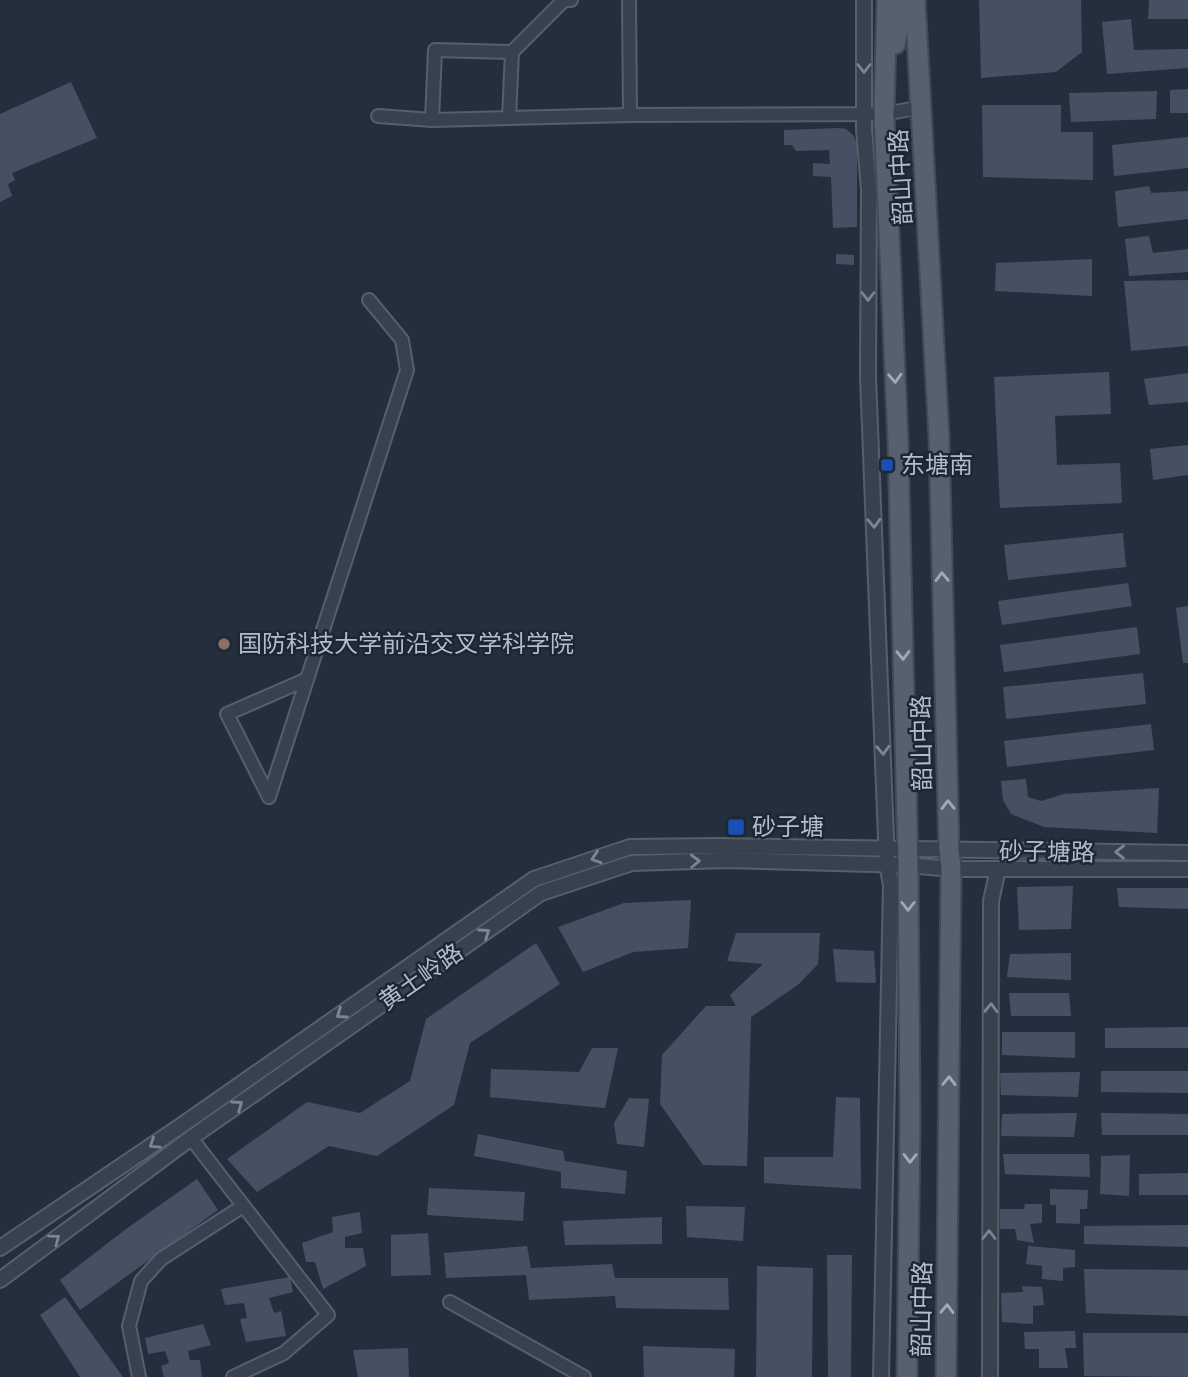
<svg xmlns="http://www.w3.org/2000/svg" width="1188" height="1377" viewBox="0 0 1188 1377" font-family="'Fira Sans Condensed','Noto Sans SC',sans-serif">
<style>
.building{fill:#455162}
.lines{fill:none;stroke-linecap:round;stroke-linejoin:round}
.minor-casing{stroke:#565f6c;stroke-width:16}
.tertiary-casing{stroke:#565f6c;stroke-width:18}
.primary-casing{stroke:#414a57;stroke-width:23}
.minor{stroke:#38414e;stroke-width:12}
.tertiary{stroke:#38414e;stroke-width:14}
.primary{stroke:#56606e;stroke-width:19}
.oneway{stroke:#7c8592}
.oneway2{stroke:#a1aab7}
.transit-dot{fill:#1a4fb4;stroke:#1d2633;stroke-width:2.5}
.education-dot{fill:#8d6e63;stroke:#1d2633;stroke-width:2.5}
.labels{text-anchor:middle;stroke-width:5;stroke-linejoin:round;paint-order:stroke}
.street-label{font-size:24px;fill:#b4bcc9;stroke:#1d2633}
.poi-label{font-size:24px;fill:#b4bcc9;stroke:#1d2633;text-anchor:start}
</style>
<rect width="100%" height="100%" fill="#242f3e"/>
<g class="building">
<path d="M979,0H1081L1082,52L1056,72L981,78Z"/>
<path d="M1149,0H1188V19H1148Z"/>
<path d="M1131,19L1134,50L1188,49V68L1107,74L1102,22Z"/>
<path d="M71,82L97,138L12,173L15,180L8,184L12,196L0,202V114Z"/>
<path d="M1188,89V113H1170V90Z"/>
<path d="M1157,91L1156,119L1071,122L1069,93Z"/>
<path d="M982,105H1061V132H1093V180L983,177Z"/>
<path d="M839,128L846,129L853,135L857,143V227L833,228L831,177L813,176V163L830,164L829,150L796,151L792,145H784V130Z"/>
<path d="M1188,137V168L1114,176L1112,145Z"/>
<path d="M1149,186L1151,193L1188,191V219L1118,227L1115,191Z"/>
<path d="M1149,236L1153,253L1188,249V272L1129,276L1125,239Z"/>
<path d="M836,254L854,255V265L836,264Z"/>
<path d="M1092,259V296L995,291L996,263Z"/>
<path d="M1188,280V346L1131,351L1124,281Z"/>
<path d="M1109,372L1111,414L1055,416L1057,465L1120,463L1122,503L1000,508L994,377Z"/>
<path d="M1188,373V402L1149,405L1144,379Z"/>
<path d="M1188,445V475L1153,480L1150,449Z"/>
<path d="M1123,533L1126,567L1008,580L1004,545Z"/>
<path d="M1128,583L1132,606L1002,625L998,601Z"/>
<path d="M1188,606V663H1183L1176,608Z"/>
<path d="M1137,627L1140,654L1004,672L1000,645Z"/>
<path d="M1143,673L1146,704L1006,719L1003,687Z"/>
<path d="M1151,724L1154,750L1007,767L1004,741Z"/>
<path d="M1026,779L1028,797L1041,801L1064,794L1159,788L1157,833L1044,827L1011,814L1003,800L1001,781Z"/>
<path d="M1073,886L1071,929L1019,930L1017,887Z"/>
<path d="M1117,888H1188V909L1119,907Z"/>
<path d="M691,900L688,948L633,952L583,972L558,927L624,903Z"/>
<path d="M736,933H820L818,964L799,984L751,1017L747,1166L703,1165L660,1104L662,1055L706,1006H736L730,995L763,964L727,961Z"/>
<path d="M536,943L560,984L470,1043L454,1105L377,1156L329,1146L257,1192L227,1159L307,1102L360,1113L410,1081L426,1019Z"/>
<path d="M833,949L874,951L876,983L836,982Z"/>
<path d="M1071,953V980L1007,977L1010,954Z"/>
<path d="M1009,993H1069L1071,1016H1011Z"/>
<path d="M1188,1027V1048H1105V1028Z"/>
<path d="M1002,1032H1075V1058L1002,1055Z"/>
<path d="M592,1048H618L605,1108L490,1097L491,1069L579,1072Z"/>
<path d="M1101,1071H1188V1093L1101,1092Z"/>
<path d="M1080,1072L1078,1097L1001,1095L1000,1073Z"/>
<path d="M836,1097L860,1098L861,1189L764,1183V1157H833Z"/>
<path d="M629,1098L649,1099L644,1147L617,1144L614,1123Z"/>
<path d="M1077,1113L1074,1137L1001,1136L1002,1114Z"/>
<path d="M1101,1113L1188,1114V1135H1102Z"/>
<path d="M478,1134L563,1151L565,1161L627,1171L625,1194L561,1188V1172L474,1156Z"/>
<path d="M1003,1154H1089L1090,1177L1005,1174Z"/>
<path d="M1130,1155L1129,1196L1100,1194L1101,1156Z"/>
<path d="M1188,1173V1195H1139V1174Z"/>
<path d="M197,1179L218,1210L80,1310L60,1280L126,1229Z"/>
<path d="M429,1188L525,1192L523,1221L427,1215Z"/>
<path d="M1050,1189L1088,1190L1087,1209H1080V1224L1056,1223V1205H1050Z"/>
<path d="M1025,1204H1042V1223L1030,1224L1034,1243L1017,1240L1015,1229H1000V1209H1024Z"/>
<path d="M686,1206L745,1207L743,1241L687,1237Z"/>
<path d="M360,1212L362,1233L345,1237V1248H363L366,1266L323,1289L315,1262H306L302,1243L333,1232L332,1217Z"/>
<path d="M662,1217V1244L565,1245L563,1221Z"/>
<path d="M1188,1225V1247L1084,1244V1226Z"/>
<path d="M428,1233L431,1275L391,1276V1235Z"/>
<path d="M527,1246L531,1268L612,1264L615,1278H728L729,1310L616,1308L615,1296L529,1300L526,1275L446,1278L444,1253Z"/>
<path d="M1028,1246L1075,1250V1267L1063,1268V1281L1042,1279V1266L1026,1264Z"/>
<path d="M827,1255H852L851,1377H828Z"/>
<path d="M757,1266L813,1268L812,1377H756Z"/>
<path d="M1084,1269L1188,1270V1316L1086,1313Z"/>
<path d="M290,1277L293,1292L269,1298L274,1313L281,1311L286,1336L246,1342L240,1319L247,1318L244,1303L225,1305L221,1289Z"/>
<path d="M1022,1286L1042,1287L1044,1305L1033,1306V1324L1002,1322L1001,1293L1023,1292Z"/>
<path d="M65,1297L123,1377H80L40,1315Z"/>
<path d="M203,1324L211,1345L188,1351L190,1360H200L202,1377H164L161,1366L169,1363L165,1351L148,1354L145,1338Z"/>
<path d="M1075,1331L1076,1348H1065L1068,1368H1039V1349H1025L1024,1332Z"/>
<path d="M1083,1333H1188V1377L1084,1376Z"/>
<path d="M643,1346L735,1349L734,1377H644Z"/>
<path d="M408,1348L409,1377H358L353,1350Z"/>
</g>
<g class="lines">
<defs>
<g id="minor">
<path d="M629,0L630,115"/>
<path d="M378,116L432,120L630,115L884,114L922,107"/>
<path d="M509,118L512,52L564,0H571"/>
<path d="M432,120L435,50L512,52"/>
<path d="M269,797L407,370L402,340L369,300"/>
<path d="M269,797L227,714L307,679"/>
<path d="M191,1138L328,1315L284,1353L233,1377"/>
<path d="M450,1302L584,1377"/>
<path d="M139,1377L129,1326L141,1281L161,1259L243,1206"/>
</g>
<g id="tertiary">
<path d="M864,0V129L869,190L868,376L887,864L891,885L881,1377"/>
<path d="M0,1248L182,1125L534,879L630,847L719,846L1188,853"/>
<path d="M0,1280L191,1138L541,893L632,863L726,860L908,865L951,869H1188"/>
<path d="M990,1377L991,901L998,869"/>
</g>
<g id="primary">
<path d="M887,0L884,114L898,443L908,865L910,1119L907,1377"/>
<path d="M915,0L939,438L949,850L951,869L946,1377"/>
<path d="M895,44L903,0"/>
</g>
</defs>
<use href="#minor" class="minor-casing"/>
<use href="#tertiary" class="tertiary-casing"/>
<use href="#primary" class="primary-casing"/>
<use href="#minor" class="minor"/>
<use href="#tertiary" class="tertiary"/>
<use href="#primary" class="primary"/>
</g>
<defs><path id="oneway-chevron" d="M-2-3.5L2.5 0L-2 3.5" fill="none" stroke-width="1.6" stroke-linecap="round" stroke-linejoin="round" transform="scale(1.75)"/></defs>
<g class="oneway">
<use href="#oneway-chevron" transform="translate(864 68) rotate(90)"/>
<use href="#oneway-chevron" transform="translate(868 296) rotate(90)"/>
<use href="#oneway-chevron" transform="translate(874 523) rotate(88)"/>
<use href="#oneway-chevron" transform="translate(883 750) rotate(88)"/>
<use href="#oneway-chevron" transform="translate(1120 852) rotate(-179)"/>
<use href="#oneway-chevron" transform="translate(596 858) rotate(162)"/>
<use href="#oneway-chevron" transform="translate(695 861) rotate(-2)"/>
<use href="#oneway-chevron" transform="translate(485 933) rotate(-35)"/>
<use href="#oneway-chevron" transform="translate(991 1008) rotate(-89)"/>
<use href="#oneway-chevron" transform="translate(341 1014) rotate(145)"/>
<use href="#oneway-chevron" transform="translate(238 1105) rotate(-35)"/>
<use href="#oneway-chevron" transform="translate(154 1144) rotate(146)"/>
<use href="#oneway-chevron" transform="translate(989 1235) rotate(-90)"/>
<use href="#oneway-chevron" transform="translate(55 1239) rotate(-37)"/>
</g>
<g class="oneway2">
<use href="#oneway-chevron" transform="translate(895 378) rotate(87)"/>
<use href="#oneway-chevron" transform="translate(942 577) rotate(-91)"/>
<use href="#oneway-chevron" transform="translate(903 655) rotate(89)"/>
<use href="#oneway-chevron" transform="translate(948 805) rotate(-91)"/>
<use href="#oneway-chevron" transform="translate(908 906) rotate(90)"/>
<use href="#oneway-chevron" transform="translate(949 1081) rotate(-89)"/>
<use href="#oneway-chevron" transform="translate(910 1158) rotate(91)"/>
<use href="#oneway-chevron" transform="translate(947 1309) rotate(-89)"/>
</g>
<g class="transit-dot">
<rect x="880" y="458" width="14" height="14" rx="3.5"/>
<rect x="727" y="818" width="18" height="18" rx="3.5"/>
</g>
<circle class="education-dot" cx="224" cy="644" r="7"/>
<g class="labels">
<g class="street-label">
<text transform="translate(901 177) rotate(-93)" y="8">韶山中路</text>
<text transform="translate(922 743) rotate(-91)" y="8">韶山中路</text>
<text transform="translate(1047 852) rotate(1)" y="8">砂子塘路</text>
<text transform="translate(421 977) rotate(-35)" y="8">黄土岭路</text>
<text transform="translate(922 1309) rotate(-89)" y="8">韶山中路</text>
</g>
<g class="poi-label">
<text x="901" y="473">东塘南</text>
<text x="238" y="652">国防科技大学前沿交叉学科学院</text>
<text x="752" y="835">砂子塘</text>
</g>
</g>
</svg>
